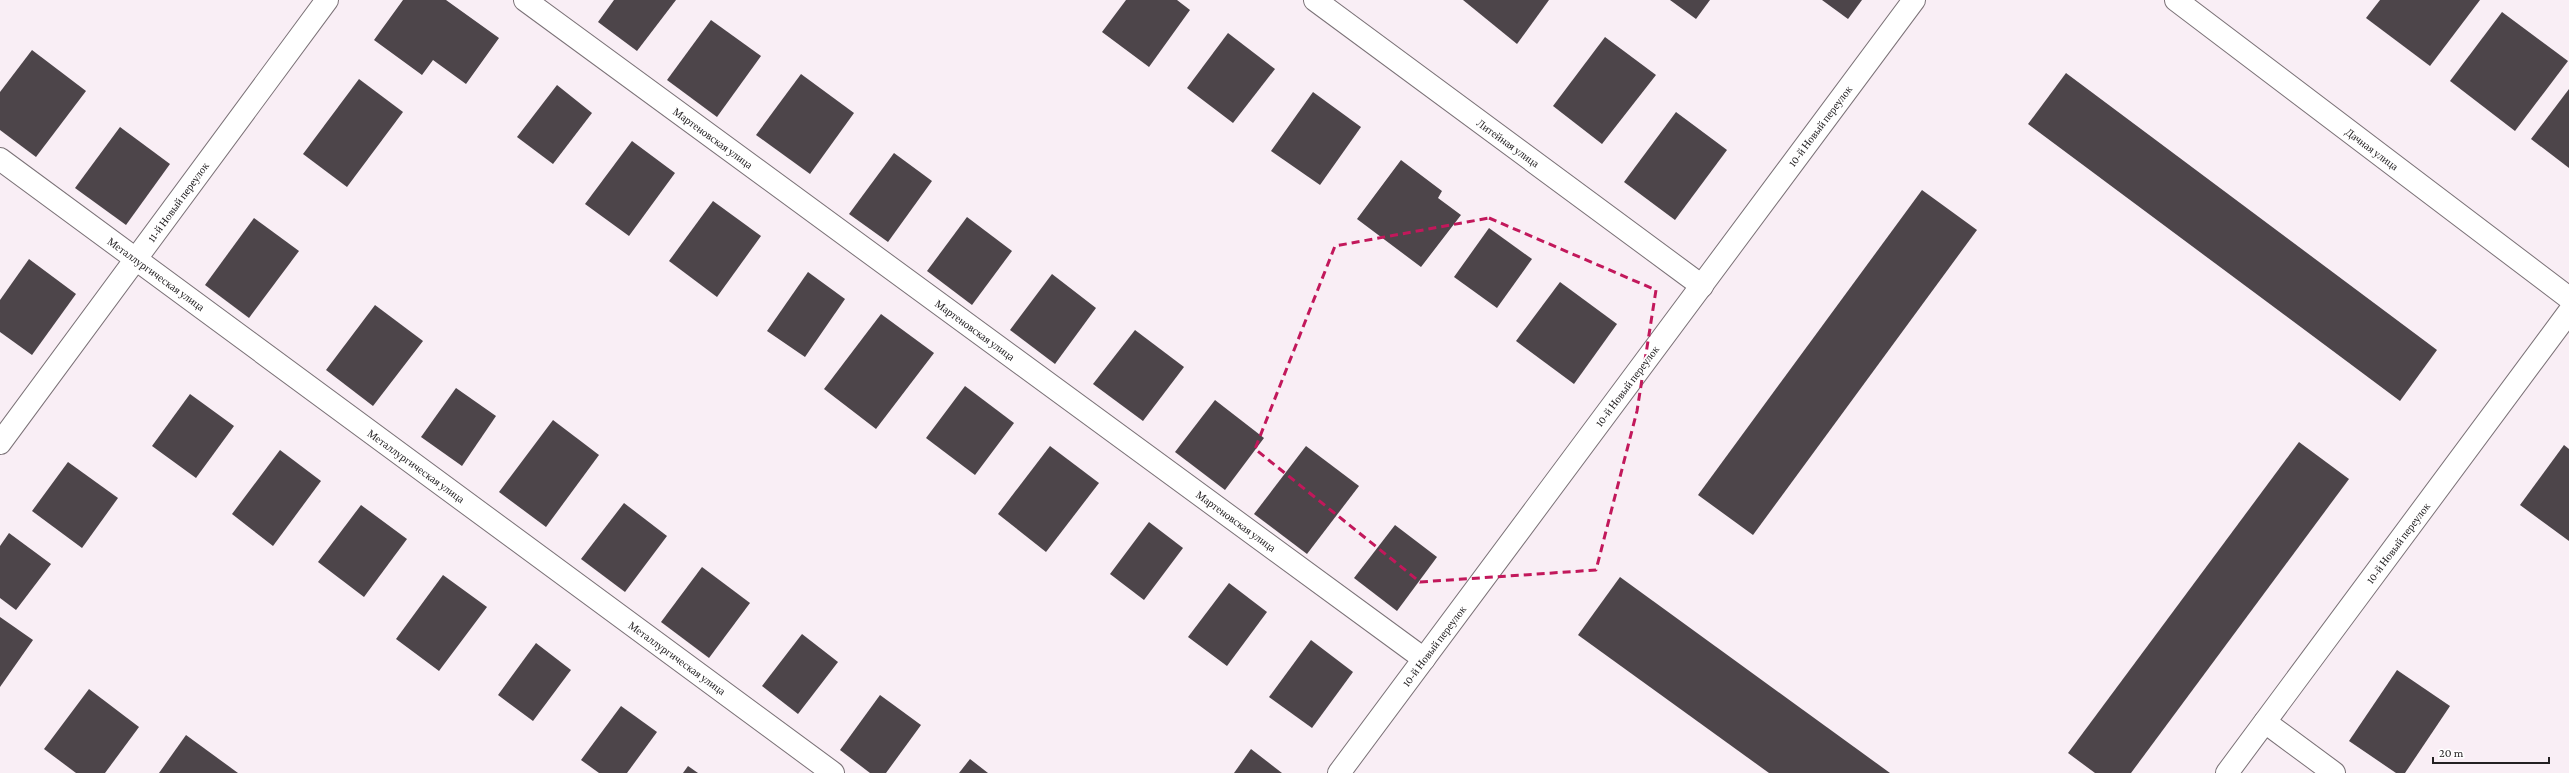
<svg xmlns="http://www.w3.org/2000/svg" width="2569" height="773" viewBox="0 0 2569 773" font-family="'Crimson Pro',serif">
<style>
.building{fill:#4d454a}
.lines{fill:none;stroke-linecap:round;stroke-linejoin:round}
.minor-casing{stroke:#7b7277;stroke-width:24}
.minor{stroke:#fff;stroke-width:22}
.marked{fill:none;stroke:#c2185b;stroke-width:3;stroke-dasharray:8 5;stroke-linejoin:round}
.labels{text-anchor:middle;stroke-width:4;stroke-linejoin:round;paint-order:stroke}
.street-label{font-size:11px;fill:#232022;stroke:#fff}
</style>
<rect width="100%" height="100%" fill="#f9eef5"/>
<g class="building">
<path d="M403,0H446L499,38L466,84L433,60L422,75L374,40Z"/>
<path d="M614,0H676L637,51L598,22Z"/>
<path d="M1126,0H1177L1190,10L1149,67L1102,32Z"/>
<path d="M1463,0H1549L1517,44Z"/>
<path d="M1670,0H1710L1696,19Z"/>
<path d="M1822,0H1862L1848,19Z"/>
<path d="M2380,0H2480L2430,66L2366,18Z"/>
<path d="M2502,12L2568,61L2515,131L2450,81Z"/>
<path d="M711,20L761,56L717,117L667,80Z"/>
<path d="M1228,33L1275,69L1233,123L1187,88Z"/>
<path d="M1605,37L1656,75L1602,144L1553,106Z"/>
<path d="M32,50L86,91L36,157L0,130V92Z"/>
<path d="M2066,73L2437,350L2400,401L2028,124Z"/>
<path d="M801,74L854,113L810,174L756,135Z"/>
<path d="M359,79L403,112L347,187L303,154Z"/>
<path d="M557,85L592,113L553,164L517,137Z"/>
<path d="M2569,89V168L2531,139Z"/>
<path d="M1313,92L1361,127L1320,185L1271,151Z"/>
<path d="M1676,112L1727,150L1675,220L1624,182Z"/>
<path d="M120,127L170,164L126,225L75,188Z"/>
<path d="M632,141L675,173L629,236L585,204Z"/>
<path d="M894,153L932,181L888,242L849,214Z"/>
<path d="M1401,160L1442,191L1438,198L1461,215L1421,267L1357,219Z"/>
<path d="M1922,190L1977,230L1753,535L1698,495Z"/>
<path d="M713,201L761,236L717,297L669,261Z"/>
<path d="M967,217L1012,251L972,305L927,271Z"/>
<path d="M254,218L299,251L249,318L205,285Z"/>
<path d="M1489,228L1532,259L1497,308L1454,277Z"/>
<path d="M29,259L76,294L32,355L0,332V300Z"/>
<path d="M808,272L845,299L805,357L767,331Z"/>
<path d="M1052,274L1096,308L1055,364L1010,330Z"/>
<path d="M1560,282L1617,324L1574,384L1516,341Z"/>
<path d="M375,305L423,341L373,406L326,370Z"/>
<path d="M881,314L934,353L876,429L824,389Z"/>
<path d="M1135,330L1184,367L1143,421L1093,384Z"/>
<path d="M965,386L1014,423L975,475L926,438Z"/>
<path d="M456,388L496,416L462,466L421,437Z"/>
<path d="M190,394L234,426L196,478L152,446Z"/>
<path d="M1215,400L1264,438L1225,490L1175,452Z"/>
<path d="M553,420L599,455L546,527L499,492Z"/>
<path d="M2299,442L2349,479L2131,773H2095L2068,753Z"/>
<path d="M2564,445L2569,449V541L2520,505Z"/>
<path d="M1050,446L1099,483L1046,552L998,514Z"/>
<path d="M1306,446L1359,486L1307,554L1254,514Z"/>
<path d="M280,450L321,481L273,546L232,514Z"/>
<path d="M68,462L118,498L82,548L32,511Z"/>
<path d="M624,503L667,536L625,592L581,559Z"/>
<path d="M361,505L407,539L364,597L318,562Z"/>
<path d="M1149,522L1183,548L1144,600L1110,574Z"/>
<path d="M1395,525L1437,557L1397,611L1354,578Z"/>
<path d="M9,533L51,564L16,610L0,598V546Z"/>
<path d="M702,567L750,603L709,658L661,622Z"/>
<path d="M443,575L487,607L439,671L396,639Z"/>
<path d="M1620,577L1890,773H1769L1578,635Z"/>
<path d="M1229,583L1267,612L1227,666L1188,637Z"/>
<path d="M0,617L33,640L0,687Z"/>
<path d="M802,634L838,662L798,714L762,686Z"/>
<path d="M1311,640L1353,672L1312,728L1269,697Z"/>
<path d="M536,643L571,670L533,721L498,695Z"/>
<path d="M2397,670L2450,706L2405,773H2396L2349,741Z"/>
<path d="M89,689L139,727L105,773H76L44,749Z"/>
<path d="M880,695L921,725L886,773H870L840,750Z"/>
<path d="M621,706L657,732L627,773H599L581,760Z"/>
<path d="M186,735L238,773H159Z"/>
<path d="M1251,749L1282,773H1234Z"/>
<path d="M970,759L988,773H959Z"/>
<path d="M688,766L698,773H683Z"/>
</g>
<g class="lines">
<defs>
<g id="minor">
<path d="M525,0L1424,659"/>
<path d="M1315,0L1702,286"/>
<path d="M2176,0L2569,298"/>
<path d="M0,159L833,773"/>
<path d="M0,443L327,0"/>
<path d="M2265,722L2334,773"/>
<path d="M1339,773L1914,0"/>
<path d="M2227,773L2569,312"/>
</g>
</defs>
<use href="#minor" class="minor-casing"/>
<use href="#minor" class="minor"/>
</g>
<path class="marked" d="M1489,218L1656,290L1637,411L1596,570L1420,582L1255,449L1335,246Z"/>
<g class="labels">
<g class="street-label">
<text transform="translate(1820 126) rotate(-53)" y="4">10-й Новый переулок</text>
<text transform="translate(713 138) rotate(36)" y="4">Мартеновская улица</text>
<text transform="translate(1508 143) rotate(36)" y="4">Литейная улица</text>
<text transform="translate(2372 149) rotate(37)" y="4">Дачная улица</text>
<text transform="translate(178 202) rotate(-54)" y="4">11-й Новый переулок</text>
<text transform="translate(156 274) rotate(36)" y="4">Металлургическая улица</text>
<text transform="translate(975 330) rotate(36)" y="4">Мартеновская улица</text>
<text transform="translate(1627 386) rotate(-53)" y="4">10-й Новый переулок</text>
<text transform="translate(416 466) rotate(36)" y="4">Металлургическая улица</text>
<text transform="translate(1236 521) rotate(36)" y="4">Мартеновская улица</text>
<text transform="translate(2398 543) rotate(-53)" y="4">10-й Новый переулок</text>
<text transform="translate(1434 646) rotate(-53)" y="4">10-й Новый переулок</text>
<text transform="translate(677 658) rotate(36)" y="4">Металлургическая улица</text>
</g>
</g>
<path d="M2433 757v6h116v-6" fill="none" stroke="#232022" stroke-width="2"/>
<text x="2439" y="757" font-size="12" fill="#232022" stroke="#ffffff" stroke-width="3" paint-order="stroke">20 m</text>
</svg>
